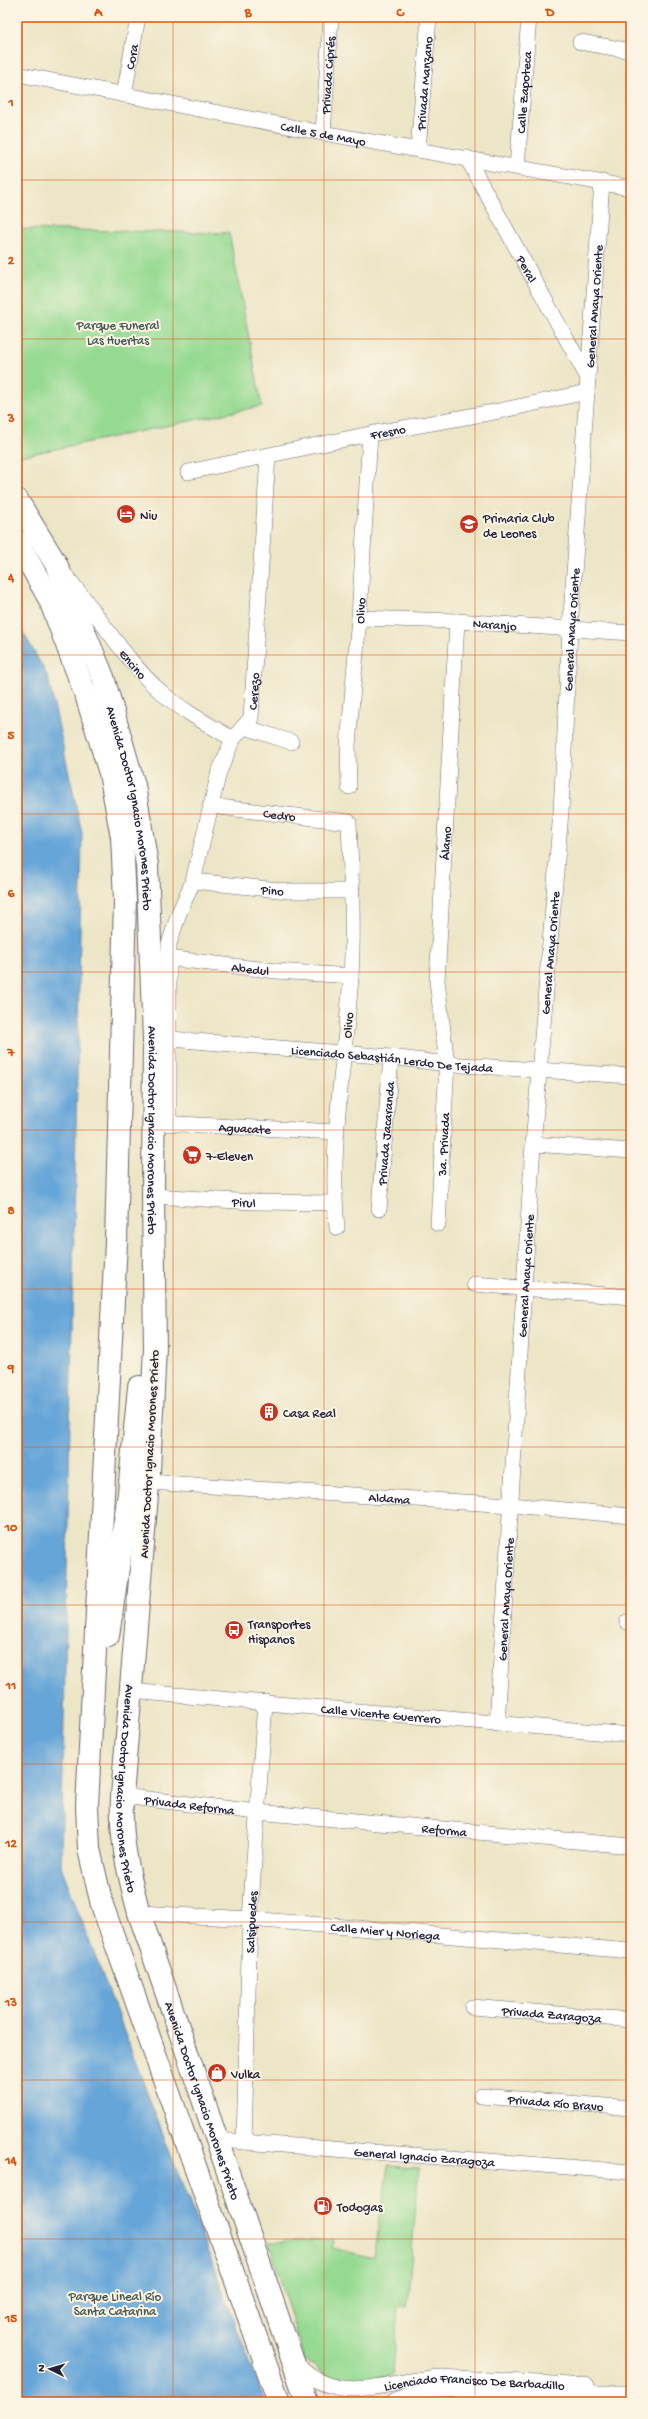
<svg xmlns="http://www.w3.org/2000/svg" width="648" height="2419" viewBox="0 0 648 2419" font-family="'Gochi Hand',sans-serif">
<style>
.green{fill:#96da92;stroke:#5c7e66}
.water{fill:#66a5d8;stroke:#44648a}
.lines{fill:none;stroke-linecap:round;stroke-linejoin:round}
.minor-casing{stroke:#69666c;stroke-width:16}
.major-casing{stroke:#69666c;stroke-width:20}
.highway-casing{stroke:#69666c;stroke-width:24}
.minor{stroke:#fff;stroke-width:15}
.major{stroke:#fff;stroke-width:19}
.highway{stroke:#fff;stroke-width:22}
.grid{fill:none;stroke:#de560e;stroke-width:1;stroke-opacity:0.55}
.labels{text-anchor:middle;stroke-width:4;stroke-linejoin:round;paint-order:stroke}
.street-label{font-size:13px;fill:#22223b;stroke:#fcf5e5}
.park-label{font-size:13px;fill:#455955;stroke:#fcf5e5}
.poi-label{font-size:13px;fill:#22223b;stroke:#fcf5e5;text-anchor:start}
.neatline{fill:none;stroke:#de560e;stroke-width:1.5}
.grid-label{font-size:13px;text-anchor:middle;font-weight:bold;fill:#de560e}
</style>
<rect width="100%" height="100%" fill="#fcf5e5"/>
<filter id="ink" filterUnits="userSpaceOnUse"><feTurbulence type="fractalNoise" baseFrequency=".025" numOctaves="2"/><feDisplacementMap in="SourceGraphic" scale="8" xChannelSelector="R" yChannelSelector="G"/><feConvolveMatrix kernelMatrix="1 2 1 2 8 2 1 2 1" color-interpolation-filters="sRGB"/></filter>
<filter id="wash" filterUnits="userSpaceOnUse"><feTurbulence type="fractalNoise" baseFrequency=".012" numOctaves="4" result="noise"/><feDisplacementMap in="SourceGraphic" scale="16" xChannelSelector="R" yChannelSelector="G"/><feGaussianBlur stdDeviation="0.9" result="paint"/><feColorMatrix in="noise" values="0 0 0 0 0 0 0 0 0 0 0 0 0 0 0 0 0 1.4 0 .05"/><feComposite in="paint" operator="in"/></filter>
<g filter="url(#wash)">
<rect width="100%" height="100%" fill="#ece5c6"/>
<g class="green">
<path d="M17,229L229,233L262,406L17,457Z"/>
<path d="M388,2166L419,2168L407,2307L398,2306L393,2374L384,2379L351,2382L335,2381L304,2359L269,2242L333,2240L332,2248L374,2258Z"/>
</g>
<path class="water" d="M17,621L48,677L82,833L61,1866L265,2402H17Z"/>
</g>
<g filter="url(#ink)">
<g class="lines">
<defs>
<g id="minor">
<path d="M580,42L631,51"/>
<path id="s1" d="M17,74L323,133L631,188"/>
<path id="s2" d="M124,95L138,17"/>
<path id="s3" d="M323,133L331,17"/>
<path id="s4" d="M418,150L429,17"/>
<path id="s5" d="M467,158L588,378"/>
<path id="s6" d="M517,167L529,17"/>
<path id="s7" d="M188,472L370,434L499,411L587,392"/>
<path id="s8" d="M65,575C98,613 124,660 162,693C183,711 209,725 233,739"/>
<path id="s9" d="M359,618L457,621L631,633"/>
<path d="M245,727L291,742"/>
<path id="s10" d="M349,787L348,745L359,618L370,434"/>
<path id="s11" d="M210,806L349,822C351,873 354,925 351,977C345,1060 329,1145 337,1228"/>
<path id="s12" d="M193,881L288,891H352"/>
<path id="s13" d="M158,957L276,971L351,976"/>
<path id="s14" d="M158,1038L391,1057L447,1064L631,1076"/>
<path id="s15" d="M160,1123L337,1132"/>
<path id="s16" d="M169,1123V944L179,913L193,881L219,772L233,739L251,718L268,456"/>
<path d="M533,1144L631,1151"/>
<path id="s17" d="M153,1196L254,1202L334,1203"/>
<path id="s18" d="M379,1209L391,1057"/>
<path id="s19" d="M438,1224L447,1064L437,981L457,621"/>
<path d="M474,1284L631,1297"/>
<path id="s20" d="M148,1482L511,1505L631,1516"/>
<path d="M627,1622L631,1623"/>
<path id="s21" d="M130,1691L631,1735"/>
<path id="s22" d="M497,1724L533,1144L561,812L570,629L602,182"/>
<path id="s23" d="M122,1796L257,1812L631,1846"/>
<path id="s24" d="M139,1913L250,1919L631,1951"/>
<path id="s25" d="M472,2007L631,2020"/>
<path id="s26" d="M481,2096L631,2108"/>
<path id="s27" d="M218,2140L631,2172"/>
<path id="s28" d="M244,2142L250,1919L265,1702"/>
<path id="s29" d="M295,2362C336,2410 389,2379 442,2377L585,2386L592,2393"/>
<path d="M393,2402L420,2392L440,2389L583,2398L593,2393H631"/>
</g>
<path id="major" d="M585,2386L583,2398L587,2402"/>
<g id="highway">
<path id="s30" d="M17,500L56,564L103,677L134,785L147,865L154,1038L153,1196L155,1348L149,1471L122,1796C120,1839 128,1872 139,1913L307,2402"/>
<path d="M17,541L50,600L87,698L110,773L122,837L125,900L116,1242L87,1806L89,1849L102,1905L279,2402"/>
<path d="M108,1636L129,1493L139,1387"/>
</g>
</defs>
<use href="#minor" class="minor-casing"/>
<use href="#major" class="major-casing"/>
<use href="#highway" class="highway-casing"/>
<use href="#minor" class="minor"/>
<use href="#major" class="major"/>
<use href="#highway" class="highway"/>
</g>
</g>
<path class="grid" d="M173,17V2402M324,17V2402M475,17V2402M17,180H631M17,339H631M17,497H631M17,655H631M17,814H631M17,972H631M17,1130H631M17,1289H631M17,1447H631M17,1605H631M17,1764H631M17,1922H631M17,2080H631M17,2239H631"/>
<defs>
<symbol id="hotel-disc" viewBox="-11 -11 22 22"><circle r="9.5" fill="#c8321e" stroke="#fcf5e5"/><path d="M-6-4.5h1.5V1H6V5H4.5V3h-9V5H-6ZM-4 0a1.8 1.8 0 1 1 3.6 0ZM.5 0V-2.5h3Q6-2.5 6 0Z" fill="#fff"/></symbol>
<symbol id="school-disc" viewBox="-11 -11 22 22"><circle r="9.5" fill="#c8321e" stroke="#fcf5e5"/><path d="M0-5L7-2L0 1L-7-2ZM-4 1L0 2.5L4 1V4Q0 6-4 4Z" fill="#fff"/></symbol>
<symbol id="supermarket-disc" viewBox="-11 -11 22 22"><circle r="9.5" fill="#c8321e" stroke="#fcf5e5"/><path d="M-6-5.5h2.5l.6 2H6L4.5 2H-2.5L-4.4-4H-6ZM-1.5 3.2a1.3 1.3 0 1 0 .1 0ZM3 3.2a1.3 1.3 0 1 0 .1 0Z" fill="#fff"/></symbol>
<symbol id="building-disc" viewBox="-11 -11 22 22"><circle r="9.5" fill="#c8321e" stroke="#fcf5e5"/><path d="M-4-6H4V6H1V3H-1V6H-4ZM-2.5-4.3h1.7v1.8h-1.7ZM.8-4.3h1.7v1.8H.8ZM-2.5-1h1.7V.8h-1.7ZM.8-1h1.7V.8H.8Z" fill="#fff"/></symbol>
<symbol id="bus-disc" viewBox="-11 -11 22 22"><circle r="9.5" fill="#c8321e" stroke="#fcf5e5"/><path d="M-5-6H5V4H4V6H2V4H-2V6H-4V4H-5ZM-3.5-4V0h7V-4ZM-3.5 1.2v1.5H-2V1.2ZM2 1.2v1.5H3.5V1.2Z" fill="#fff"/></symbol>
<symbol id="shop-disc" viewBox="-11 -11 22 22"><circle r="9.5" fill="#c8321e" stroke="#fcf5e5"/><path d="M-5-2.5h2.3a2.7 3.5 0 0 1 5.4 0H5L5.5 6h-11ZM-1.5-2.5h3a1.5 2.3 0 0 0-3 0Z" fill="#fff"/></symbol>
<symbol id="fuel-disc" viewBox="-11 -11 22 22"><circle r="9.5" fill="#c8321e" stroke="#fcf5e5"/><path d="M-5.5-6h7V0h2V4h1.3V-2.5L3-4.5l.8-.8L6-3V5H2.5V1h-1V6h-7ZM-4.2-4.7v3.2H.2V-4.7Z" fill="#fff"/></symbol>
</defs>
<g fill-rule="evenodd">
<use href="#hotel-disc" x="115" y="503" width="22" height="22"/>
<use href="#school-disc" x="458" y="513" width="22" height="22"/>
<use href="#supermarket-disc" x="181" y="1144" width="22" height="22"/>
<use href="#building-disc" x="258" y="1401" width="22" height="22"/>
<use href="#bus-disc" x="223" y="1619" width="22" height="22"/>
<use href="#shop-disc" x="206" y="2062" width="22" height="22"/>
<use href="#fuel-disc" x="312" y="2195" width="22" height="22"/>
</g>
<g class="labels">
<g class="street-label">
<text dy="5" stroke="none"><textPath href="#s2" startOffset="39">Cora</textPath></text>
<text dy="5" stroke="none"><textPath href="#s3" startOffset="58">Privada Ciprés</textPath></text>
<text dy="5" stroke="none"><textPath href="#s4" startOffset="67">Privada Manzano</textPath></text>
<text dy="5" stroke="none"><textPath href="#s6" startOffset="75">Calle Zapoteca</textPath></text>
<text dy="5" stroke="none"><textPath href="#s1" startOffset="312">Calle 5 de Mayo</textPath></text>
<text dy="5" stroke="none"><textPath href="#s5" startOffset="126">Peral</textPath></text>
<text dy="5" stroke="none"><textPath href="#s22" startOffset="1421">General Anaya Oriente</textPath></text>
<text dy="5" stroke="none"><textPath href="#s7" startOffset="204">Fresno</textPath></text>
<text dy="5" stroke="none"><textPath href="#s10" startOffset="177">Olivo</textPath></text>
<text dy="5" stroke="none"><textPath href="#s9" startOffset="136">Naranjo</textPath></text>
<text dy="5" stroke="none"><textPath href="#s22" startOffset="1097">General Anaya Oriente</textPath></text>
<text dy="5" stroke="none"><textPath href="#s8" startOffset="112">Encino</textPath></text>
<text dy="5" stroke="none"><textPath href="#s16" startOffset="449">Cerezo</textPath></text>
<text dy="5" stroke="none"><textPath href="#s30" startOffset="332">Avenida Doctor Ignacio Morones Prieto</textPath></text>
<text dy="5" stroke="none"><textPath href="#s11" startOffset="70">Cedro</textPath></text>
<text dy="5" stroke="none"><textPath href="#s19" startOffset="382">Álamo</textPath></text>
<text dy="5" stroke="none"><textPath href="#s12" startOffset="80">Pino</textPath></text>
<text dy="5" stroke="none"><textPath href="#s22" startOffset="773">General Anaya Oriente</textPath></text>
<text dy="5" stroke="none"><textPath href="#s13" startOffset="93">Abedul</textPath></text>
<text transform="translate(347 1025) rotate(-85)" y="5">Olivo</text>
<text dy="5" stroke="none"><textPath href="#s14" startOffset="235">Licenciado Sebastián Lerdo De Tejada</textPath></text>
<text dy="5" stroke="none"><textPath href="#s15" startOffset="85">Aguacate</textPath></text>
<text dy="5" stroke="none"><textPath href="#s30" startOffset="656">Avenida Doctor Ignacio Morones Prieto</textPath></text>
<text dy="5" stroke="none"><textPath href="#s18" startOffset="76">Privada Jacaranda</textPath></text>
<text dy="5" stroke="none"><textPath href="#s19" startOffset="80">3a. Privada</textPath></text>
<text dy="5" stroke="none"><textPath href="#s17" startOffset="91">Pirul</textPath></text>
<text dy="5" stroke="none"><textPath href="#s22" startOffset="449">General Anaya Oriente</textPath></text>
<text transform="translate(148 1454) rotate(-87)" y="5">Avenida Doctor Ignacio Morones Prieto</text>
<text dy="5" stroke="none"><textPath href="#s20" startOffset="242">Aldama</textPath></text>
<text dy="5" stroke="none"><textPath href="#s22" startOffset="125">General Anaya Oriente</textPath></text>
<text dy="5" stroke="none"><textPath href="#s21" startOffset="252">Calle Vicente Guerrero</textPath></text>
<text dy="5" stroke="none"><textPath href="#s30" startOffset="1316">Avenida Doctor Ignacio Morones Prieto</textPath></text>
<text dy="5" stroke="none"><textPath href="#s23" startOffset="68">Privada Reforma</textPath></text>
<text dy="5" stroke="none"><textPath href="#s23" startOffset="324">Reforma</textPath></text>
<text dy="5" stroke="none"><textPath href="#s28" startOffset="220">Salsipuedes</textPath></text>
<text dy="5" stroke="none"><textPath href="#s24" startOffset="247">Calle Mier y Noriega</textPath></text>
<text dy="5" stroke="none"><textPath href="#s25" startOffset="80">Privada Zaragoza</textPath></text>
<text dy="5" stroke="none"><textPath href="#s30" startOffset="1640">Avenida Doctor Ignacio Morones Prieto</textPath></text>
<text dy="5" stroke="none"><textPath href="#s26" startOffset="75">Privada Río Bravo</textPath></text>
<text dy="5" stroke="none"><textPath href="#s27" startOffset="207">General Ignacio Zaragoza</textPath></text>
<text dy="5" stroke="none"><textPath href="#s29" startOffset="188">Licenciado Francisco De Barbadillo</textPath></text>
</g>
<g class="park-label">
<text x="118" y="329">Parque Funeral<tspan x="118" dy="15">Las Huertas</tspan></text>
<text x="115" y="2300">Parque Lineal Río<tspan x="115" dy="15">Santa Catarina</tspan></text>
</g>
<g class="poi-label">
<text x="140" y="519">Niu</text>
<text x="483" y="522">Primaria Club<tspan x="483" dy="15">de Leones</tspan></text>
<text x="206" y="1160">7-Eleven</text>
<text x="283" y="1417">Casa Real</text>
<text x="248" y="1628">Transportes<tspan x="248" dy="15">Hispanos</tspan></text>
<text x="231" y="2078">Vulka</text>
<text x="337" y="2211">Todogas</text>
</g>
</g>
<rect width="648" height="2419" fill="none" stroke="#fcf5e5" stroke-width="44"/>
<g transform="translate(50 2369) rotate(275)" stroke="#fcf5e5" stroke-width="3" paint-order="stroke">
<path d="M0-3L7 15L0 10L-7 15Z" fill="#22223b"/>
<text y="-6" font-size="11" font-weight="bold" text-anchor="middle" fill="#22223b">N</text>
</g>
<rect x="22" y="22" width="604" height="2375" class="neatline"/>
<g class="grid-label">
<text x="98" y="16">A</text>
<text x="248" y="16">B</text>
<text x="400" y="16">C</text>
<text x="550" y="16">D</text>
<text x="11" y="106">1</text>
<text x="11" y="264">2</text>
<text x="11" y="422">3</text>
<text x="11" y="581">4</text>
<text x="11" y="739">5</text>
<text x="11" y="897">6</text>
<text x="11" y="1056">7</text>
<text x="11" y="1214">8</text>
<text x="11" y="1372">9</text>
<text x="11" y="1531">10</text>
<text x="11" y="1689">11</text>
<text x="11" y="1847">12</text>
<text x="11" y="2006">13</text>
<text x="11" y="2164">14</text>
<text x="11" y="2322">15</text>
</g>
</svg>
